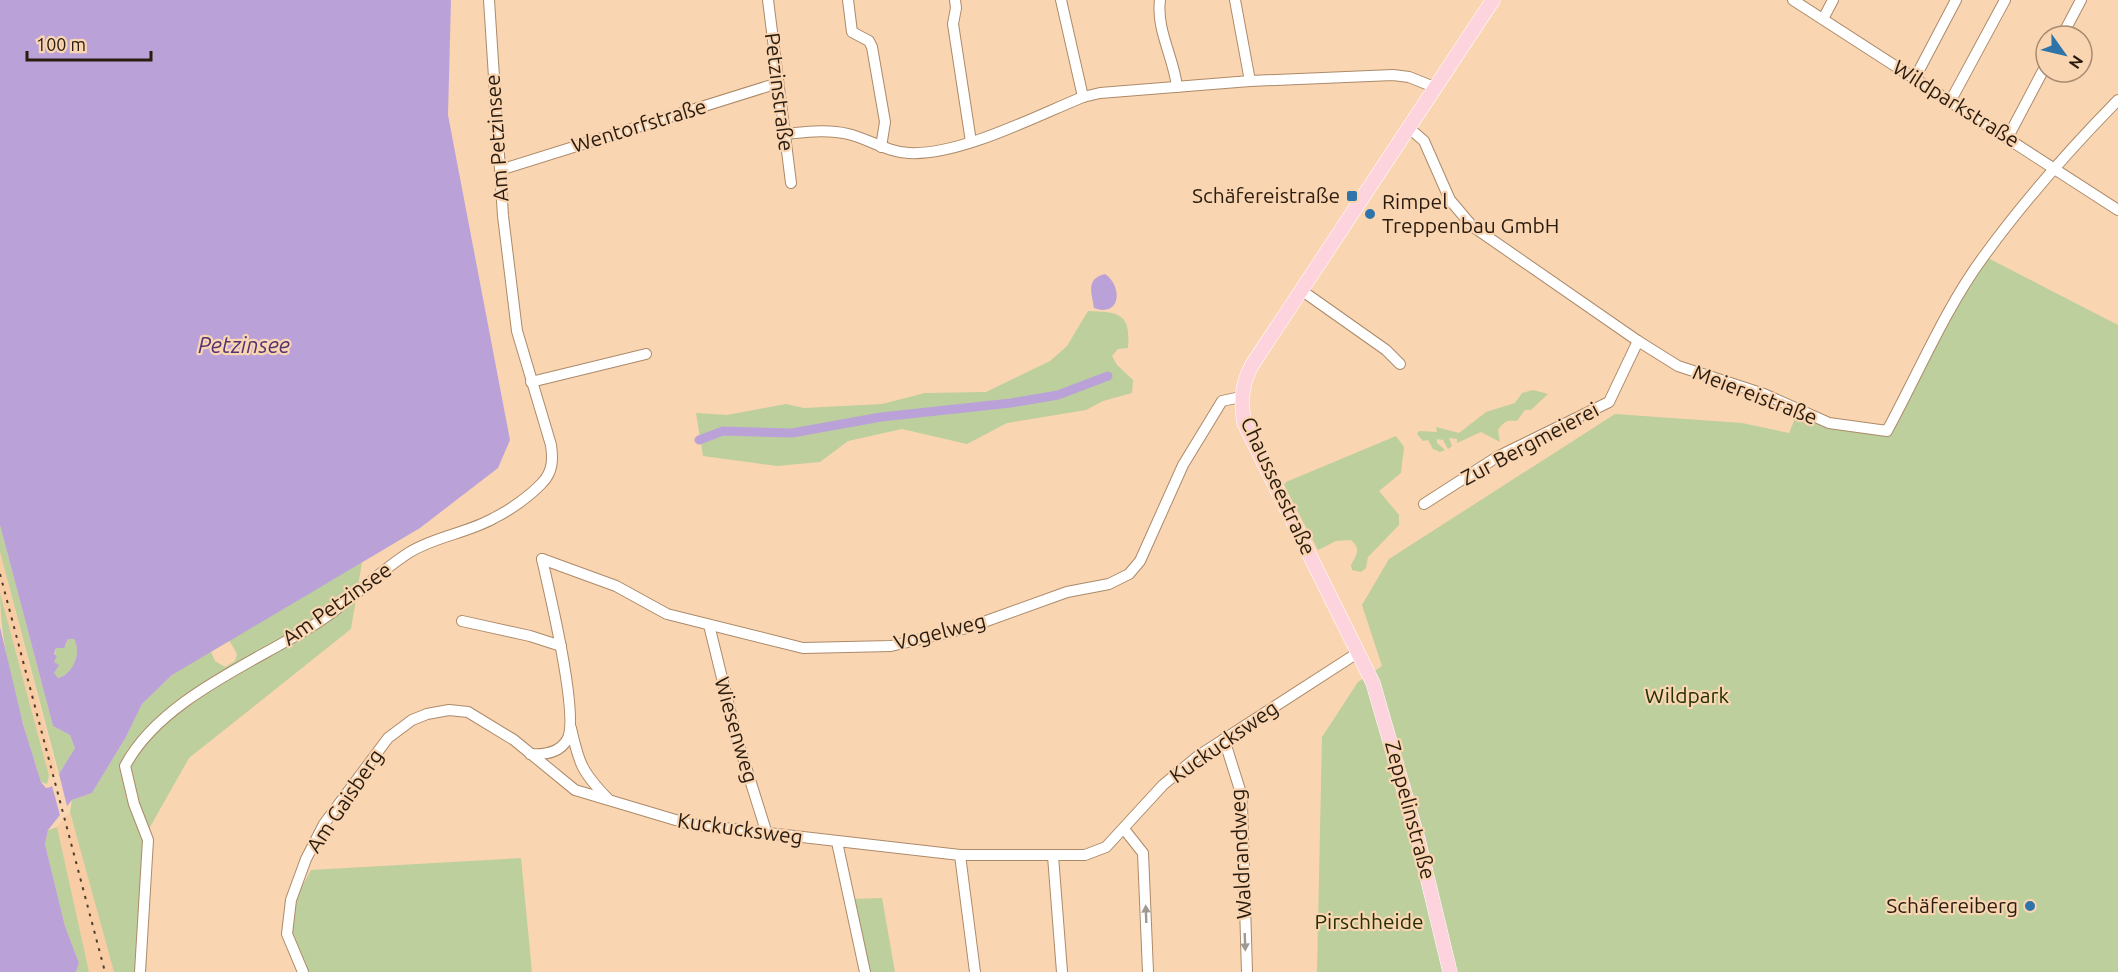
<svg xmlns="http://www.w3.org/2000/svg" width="2118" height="972" viewBox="0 0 2118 972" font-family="Ubuntu,sans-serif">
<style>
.built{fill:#f8cca4}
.green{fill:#bccf9d}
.water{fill:#baa2d8;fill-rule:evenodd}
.pier{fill:#fad5b2}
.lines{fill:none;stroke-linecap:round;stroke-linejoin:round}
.canal{stroke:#baa2d8;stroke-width:9}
.minor-casing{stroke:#ac8a69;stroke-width:12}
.major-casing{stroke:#fff;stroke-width:15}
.minor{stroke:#fff;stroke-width:10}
.major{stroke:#fdd4dd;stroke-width:14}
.rail{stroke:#4e3d2b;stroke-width:2;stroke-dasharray:3 6;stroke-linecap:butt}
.oneway{fill:#9f9993}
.poi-dot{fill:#2e74a9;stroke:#fad5b2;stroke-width:2}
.labels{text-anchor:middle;stroke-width:4.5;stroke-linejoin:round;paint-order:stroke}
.street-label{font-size:21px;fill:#291c0e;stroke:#fad5b2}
.poi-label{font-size:21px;fill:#291c0e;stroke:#fad5b2;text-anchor:end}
.park-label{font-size:21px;fill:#233004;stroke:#fad5b2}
.water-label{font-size:22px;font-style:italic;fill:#533374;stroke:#fad5b2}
</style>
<rect width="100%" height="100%" fill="#fad5b2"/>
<g class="built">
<path d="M0,552L57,774L49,776L0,593Z"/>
<path d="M70,812L114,972H89L57,827Z"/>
</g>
<g class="green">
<path d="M1984,256L2118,325V972H1317L1322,737L1358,682L1382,666L1362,605L1389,559L1615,414L1742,423L1789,433L1799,409L1829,423L1887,431Z"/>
<path d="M1088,311C1119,312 1131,313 1128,348L1118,349L1112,356L1117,365L1133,380L1132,393L1103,401L1086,410L1007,423L967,444L902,429L848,441L820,462L777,466L703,456L696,413L727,415L786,404L804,408L882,404L925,393L986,392L1050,361L1067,346Z"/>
<path d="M1533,390L1548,394L1531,410H1525L1517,421C1508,419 1503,422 1498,430L1500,442L1481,432L1457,443V439L1449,438L1452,446L1448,449L1443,440L1437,439V443L1445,450L1440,452L1433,449L1428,440L1423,441L1417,434L1419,431L1437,432L1436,427L1459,433L1486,412L1515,403L1522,393Z"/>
<path d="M1396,436L1404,447L1401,473L1379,491L1399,515V525L1368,557L1366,568L1361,572L1352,570L1351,565C1357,554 1361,549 1351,540L1336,541L1318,550L1284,485L1286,482Z"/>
<path d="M0,525L53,726L70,735L75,748L59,774L0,552Z"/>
<path d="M362,562L351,629L189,758L150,827L146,972H114L70,812L72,800L92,793L126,737L142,704L172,675L210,650L215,661L225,667L235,661L237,654L229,640Z"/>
<path d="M0,593L49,776L47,784L41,782C23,724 0,653 0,593Z"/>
<path d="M68,639H74C82,653 74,674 57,678L54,673L58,665L54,662L56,648L66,645Z"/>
<path d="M57,827L89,972H76L79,963L65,926L45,844L48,830Z"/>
<path d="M521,858L532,972H308L292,931L298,894L311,870Z"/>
<path d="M882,898L895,972H869L854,899Z"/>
</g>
<g class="water">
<path d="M0,0H451L448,115L510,440L498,468L420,528L172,675L142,704L126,737L92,793L72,800L48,830L45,844L65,926L79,963L76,972H0V627L23,724L41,782L46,788L51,787L75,748L70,735L53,726L0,525ZM68,639H74C82,653 73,674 58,678L54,673L59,665L54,662L57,656L54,654L56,648H64Z"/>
<path d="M1105,274C1123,286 1121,318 1094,308C1092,293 1085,279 1105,274Z"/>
</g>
<path class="pier" d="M55,774H59L68,810L61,819L51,782Z"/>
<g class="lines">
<path class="canal" d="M699,440L723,431L792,433L881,417L1011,403L1058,395L1108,376"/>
<defs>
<g id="minor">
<path d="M768,0L791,183"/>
<path d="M848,0L852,32L869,41L872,47L885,122L881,147"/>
<path d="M955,0L956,8L953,24L971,142"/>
<path d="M1061,0L1083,97"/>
<path d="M1160,0C1156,30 1174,58 1177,87"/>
<path d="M1235,0L1250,81"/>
<path d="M1793,0L2118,210"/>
<path d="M1823,19L1833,0"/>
<path d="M2062,36L2081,0"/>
<path d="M1915,78L1956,0"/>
<path d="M1951,100L2005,0"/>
<path d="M1408,127L1424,141L1450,200L1472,226L1638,341L1678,366L1764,394L1829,423L1887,431C1918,374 1946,307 1984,256C2024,201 2071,148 2118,100"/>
<path d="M784,134C806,132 827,129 848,134C869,139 887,152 909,153C959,156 1036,116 1083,97L1100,93L1250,81L1393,75L1409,77L1434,87"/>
<path d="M2008,137L2046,65"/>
<path d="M500,170L778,83"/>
<path d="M1301,290L1386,350L1400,364"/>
<path d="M531,382L646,354"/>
<path d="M1424,504L1497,457L1609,402L1638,341"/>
<path d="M542,559L616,586L667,614L803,648L891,646L967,628L1067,592L1109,584L1129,574L1140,561L1183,465L1222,401L1241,397"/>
<path d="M462,621L530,636L561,646"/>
<path d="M709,625L736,735L767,834"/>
<path d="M571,728C579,764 582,772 608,799"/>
<path d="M1224,739L1240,790L1242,805L1247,972"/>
<path d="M530,754C543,755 559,753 567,740C580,718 549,590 542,559"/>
<path d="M1124,829L1143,853L1148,972"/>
<path d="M837,842L865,972"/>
<path d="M960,855L975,972"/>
<path d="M1053,856L1062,972"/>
<path d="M140,972L148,840L134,804L125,766C160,700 251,664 312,626C347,605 375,574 410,552C436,536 468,533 494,518C510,510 530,496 542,483C553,472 553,459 551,445L517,331L503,216L489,0"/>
<path d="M303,972L287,934L291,900L306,859L324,824L388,738L412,720L427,714L449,710L468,712L514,740L575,790L689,824L960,855H1085L1106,847L1163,785L1198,756L1359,652"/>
</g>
<path id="major" d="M1450,972L1418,839L1373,683L1244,423C1241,401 1241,385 1252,365L1493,0"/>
</defs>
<use href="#minor" class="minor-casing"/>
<use href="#major" class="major-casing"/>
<use href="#minor" class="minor"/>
<use href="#major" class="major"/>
<path class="rail" d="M0,574L105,972"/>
</g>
<defs><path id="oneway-solid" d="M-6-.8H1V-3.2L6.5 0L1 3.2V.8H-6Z" transform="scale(1.5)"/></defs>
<g class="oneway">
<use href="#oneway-solid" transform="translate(1146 914) rotate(-92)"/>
<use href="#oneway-solid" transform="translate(1245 942) rotate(88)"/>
</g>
<g class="poi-dot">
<rect x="1346" y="190" width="12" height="12" rx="3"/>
<circle cx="1370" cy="214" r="6"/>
<circle cx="2030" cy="906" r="6"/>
</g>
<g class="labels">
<g class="street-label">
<text transform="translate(779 92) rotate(83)" y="7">Petzinstraße</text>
<text transform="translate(1956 104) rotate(32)" y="7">Wildparkstraße</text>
<text transform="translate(639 126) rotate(-17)" y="7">Wentorfstraße</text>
<text transform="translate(497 138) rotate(-94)" y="7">Am Petzinsee</text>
<text transform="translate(1755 395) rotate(21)" y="7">Meiereistraße</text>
<text transform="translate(1530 444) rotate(-28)" y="7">Zur Bergmeierei</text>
<text transform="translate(1278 486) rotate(65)" y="7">Chausseestraße</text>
<text transform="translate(337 604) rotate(-35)" y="7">Am Petzinsee</text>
<text transform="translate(940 632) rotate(-14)" y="7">Vogelweg</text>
<text transform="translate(736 730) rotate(74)" y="7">Wiesenweg</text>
<text transform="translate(1224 742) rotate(-35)" y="7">Kuckucksweg</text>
<text transform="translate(345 801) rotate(-56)" y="7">Am Gaisberg</text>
<text transform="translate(1410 810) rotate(75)" y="7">Zeppelinstraße</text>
<text transform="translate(740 829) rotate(8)" y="7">Kuckucksweg</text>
<text transform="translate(1241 854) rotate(-93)" y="7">Waldrandweg</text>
</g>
<g class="poi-label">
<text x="1340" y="203">Schäfereistraße</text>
<text x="1382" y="209" text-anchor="start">Rimpel<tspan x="1382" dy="24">Treppenbau GmbH</tspan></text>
<text x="2018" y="913">Schäfereiberg</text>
</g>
<g class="park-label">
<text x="1687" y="703">Wildpark</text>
<text x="1369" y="929">Pirschheide</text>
</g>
<g class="water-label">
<text x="244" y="353">Petzinsee</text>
</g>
</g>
<g transform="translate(2064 54) rotate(124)"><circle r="28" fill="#fad5b2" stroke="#a68b70" stroke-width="1.5"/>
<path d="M0-4.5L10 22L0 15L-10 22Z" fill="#2e74a9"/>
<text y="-9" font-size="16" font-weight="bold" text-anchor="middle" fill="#291c0e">N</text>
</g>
<path d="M27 51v9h124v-9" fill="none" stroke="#291c0e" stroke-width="3"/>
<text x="36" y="51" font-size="18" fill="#291c0e" stroke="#fad5b2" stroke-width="4.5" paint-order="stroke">100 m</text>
</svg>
